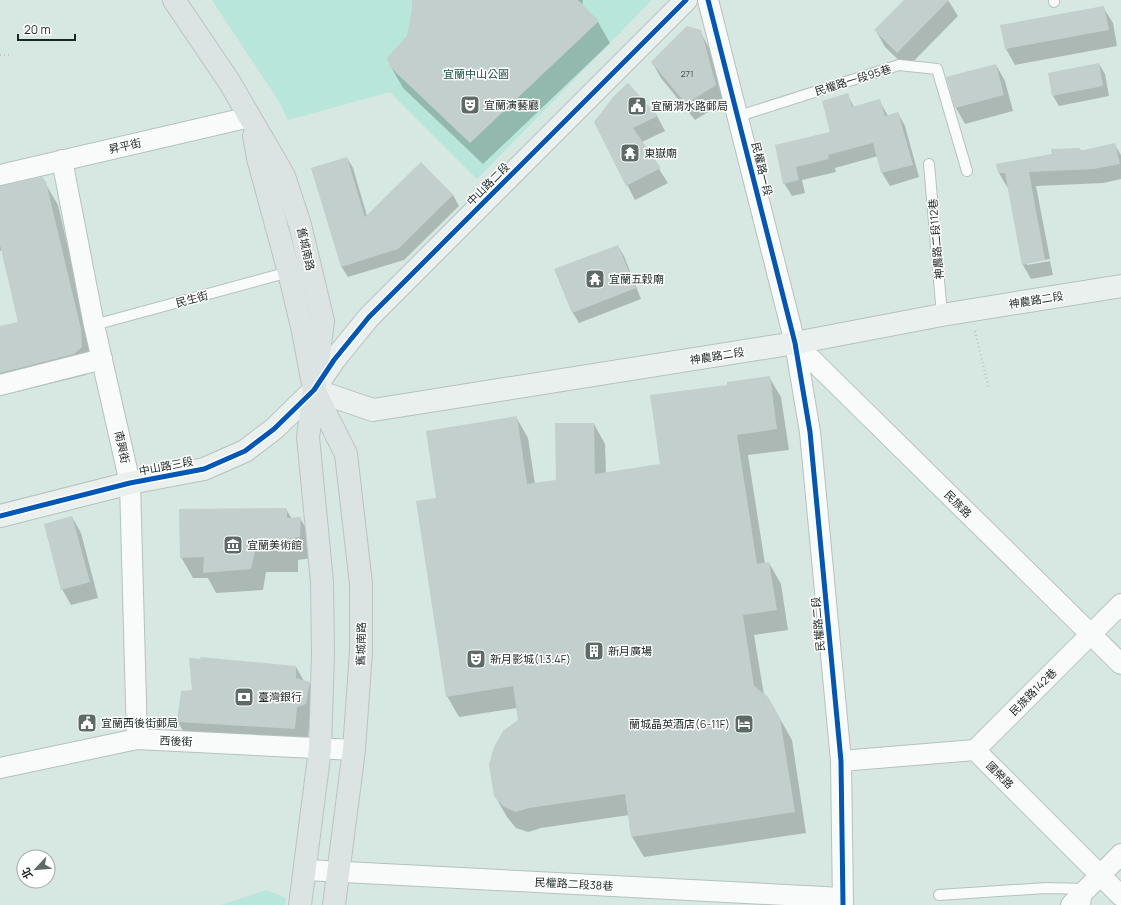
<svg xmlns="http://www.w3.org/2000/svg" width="1121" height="905" viewBox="0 0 1121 905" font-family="Manrope,'Noto Sans TC',sans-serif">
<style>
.green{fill:#b8e6da}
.shadow{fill:#0003}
.building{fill:#c2cfcc}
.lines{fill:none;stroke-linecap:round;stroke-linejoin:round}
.lane-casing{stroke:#b5c2be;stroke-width:12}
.street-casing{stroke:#b5c2be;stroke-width:22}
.secondary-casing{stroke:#b5c2be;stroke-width:24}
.primary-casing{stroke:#bbc3c1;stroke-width:24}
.path{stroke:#c0c7c5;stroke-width:2.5;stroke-dasharray:1 3;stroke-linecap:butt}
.lane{stroke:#f9fbfb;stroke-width:10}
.street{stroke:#f9fbfb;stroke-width:20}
.secondary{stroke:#eaf0ee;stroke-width:22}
.primary{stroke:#dbe4e2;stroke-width:22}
.cycleway-casing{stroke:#fff;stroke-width:8}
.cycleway{stroke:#0057b8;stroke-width:5}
.labels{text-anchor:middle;stroke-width:3;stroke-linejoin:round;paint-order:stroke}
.number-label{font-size:9px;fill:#475350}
.park-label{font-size:11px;fill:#155246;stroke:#fff}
.street-label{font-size:11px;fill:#1c2724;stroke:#fff}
.poi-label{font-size:11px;fill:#1c2724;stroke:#fff;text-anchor:start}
</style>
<rect width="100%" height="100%" fill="#d7e7e2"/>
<g class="green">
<path d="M212,0H652L477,179L390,92L288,120L280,103Z"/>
<path d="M267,890L286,898L285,905H221Z"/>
</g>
<g class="shadow">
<path d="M413,0H583L582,6L598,22L610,43L483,164L403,88L391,67L408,36L413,9Z"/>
<path d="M906,0H948L958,16L907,68L885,47L876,31Z"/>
<path d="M1103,7L1113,23L1117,46L1015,65L1006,49Z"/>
<path d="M700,31L709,48L724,102L695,120L661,78L652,62Z"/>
<path d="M1099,64L1105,74L1109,96L1059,106L1053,96Z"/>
<path d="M996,65L1005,81L1013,111L965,124L956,108L948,78Z"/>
<path d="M628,84L657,116L665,131L642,142L668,183L635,200L595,122Z"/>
<path d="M847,94L854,107L879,100L888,116L898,113L905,126L919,177L890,186L882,173L878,156L835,168L836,172L802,180L805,193L792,196L784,183L776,146L832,133Z"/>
<path d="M1115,145L1121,155V179L1103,183L1036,186L1050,259L1027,263V265L1050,261L1053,275L1031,279L1023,265L1009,187H1007L999,173L998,165L1080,149L1081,151Z"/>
<path d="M347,158L353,168L367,216L421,163L453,195L459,206L404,260L348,277L341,266Z"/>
<path d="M45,183L58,205L92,351L93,368L86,375L0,396V327L19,323L2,250L0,251V187Z"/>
<path d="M618,246L624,256L641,299L579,323L573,313L556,270Z"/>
<path d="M769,377L781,397L789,450L748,455L765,564L769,563L781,584L788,630L754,635L764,695L768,698L792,740L806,833L644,857L632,837L629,815L541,828L528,832L516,828L507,817L495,796L519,720L517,708L459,717L447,696L437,499L516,417L528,438L535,484L557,481L594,424L605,444L606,473L661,465L728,386Z"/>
<path d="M286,509L292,519L300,518L312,539V558L298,560V572H266L263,590L216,593L208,578H193L181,557Z"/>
<path d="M72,517L81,533L98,598L71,605L62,589Z"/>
<path d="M296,667L304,681L309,683L321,704L318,725L309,728L306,750L190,743L178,722L182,691H193Z"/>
</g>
<g class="building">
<path d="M412,0H578L599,21L470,143L390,67L387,58L407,36L412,9Z"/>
<path d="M904,0H949L897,53L874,30Z"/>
<path d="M1104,6L1109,30L1005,49L1000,25Z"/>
<path d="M687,26L701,30L716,85L686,104L651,62Z"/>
<path d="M1099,63L1103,86L1052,96L1048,73Z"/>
<path d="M996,64L1004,95L955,108L946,77Z"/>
<path d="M628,83L658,116L633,128L661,168L626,186L594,122L614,96Z"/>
<path d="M848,93L852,107L880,99L885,116L898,112L913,165L881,173L873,143L828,155L829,159L796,167L799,180L783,184L775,145L830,132L822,101Z"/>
<path d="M1115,143L1120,164L1094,169L1029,172L1045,260L1022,265L1005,173H998L996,164L1052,154L1051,149L1080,148V151Z"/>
<path d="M347,157L365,217L421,162L453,195L398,249L341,267L311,168Z"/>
<path d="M42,177L46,182L81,329L82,347L74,354L0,373V326L18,322L0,245V186Z"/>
<path d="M618,245L636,288L572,313L554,269Z"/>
<path d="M770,376L777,429L737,435L757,564L769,562L777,610L743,615L754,686L768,697L780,718L795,812L631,837L625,794L529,808L516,812L504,807L494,796L489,765L494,747L503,731L518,720L513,686L446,697L416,501L436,498L426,431L517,416L527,484L556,480L555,423H594L595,474L660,464L650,395L727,385V382Z"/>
<path d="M287,508V518L301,517L300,537L286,539V551H255L251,569L203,573L204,557L180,558L179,509Z"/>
<path d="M72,516L90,582L61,590L44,524Z"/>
<path d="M200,657L296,666V678L310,682L306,704L297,707L295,729L177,722L181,691L192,690L189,658L201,659Z"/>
</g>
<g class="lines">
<defs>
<g id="lane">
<path d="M1054,0V2"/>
<path d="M739,116L899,65L937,69L967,171"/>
<path d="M929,164L942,315"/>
<path d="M94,325L289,272"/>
<path d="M939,895L1046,888L1087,889L1085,905"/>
</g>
<g id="street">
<path d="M708,0L795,343L810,432L841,761L843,905"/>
<path d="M62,160L94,325L130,483L137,739"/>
<path d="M0,175L250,117"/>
<path d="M795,343L1121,664"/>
<path d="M0,385L102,359"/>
<path d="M975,750L1121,604"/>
<path d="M841,761L975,750L1121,896"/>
<path d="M0,768L137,739L354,750"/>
<path d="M306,870L843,898"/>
<path d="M1071,905L1121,854"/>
</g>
<g id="secondary">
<path d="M314,390L373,410L795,343L942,315L1121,286"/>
<path d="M0,516L130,483L204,469L245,451L274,429L314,390L334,360L369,317L686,0"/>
</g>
<g id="primary">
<path d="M174,0L230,83L284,176L300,225L323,321L308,437L322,582L323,654L320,749L300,905"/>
<path d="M254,136L258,158L289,272L303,331L314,390L346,454L361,584V652L354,750L334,905"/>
</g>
</defs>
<use href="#lane" class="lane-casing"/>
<use href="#street" class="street-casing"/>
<use href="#secondary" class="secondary-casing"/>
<use href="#primary" class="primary-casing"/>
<g class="path">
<path d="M0,55H9"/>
<path d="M975,331L989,389"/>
</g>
<use href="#lane" class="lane"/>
<use href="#street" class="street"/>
<use href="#secondary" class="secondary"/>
<use href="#primary" class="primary"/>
<defs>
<g id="cycleway">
<path d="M708,0L795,343L810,432L841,761L843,905"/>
<path d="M0,516L130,483L204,469L245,451L274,429L314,390L334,360L369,317L686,0"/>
</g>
</defs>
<use href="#cycleway" class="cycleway-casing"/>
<use href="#cycleway" class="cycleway"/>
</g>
<defs>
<symbol id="theatre-square" viewBox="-11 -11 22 22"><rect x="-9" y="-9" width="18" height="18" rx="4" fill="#5d6a66" stroke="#fff"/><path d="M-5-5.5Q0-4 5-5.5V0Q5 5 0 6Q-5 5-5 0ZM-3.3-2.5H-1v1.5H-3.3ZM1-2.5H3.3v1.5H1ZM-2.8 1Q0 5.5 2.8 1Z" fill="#fff"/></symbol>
<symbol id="civic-square" viewBox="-11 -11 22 22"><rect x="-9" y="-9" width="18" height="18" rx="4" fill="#5d6a66" stroke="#fff"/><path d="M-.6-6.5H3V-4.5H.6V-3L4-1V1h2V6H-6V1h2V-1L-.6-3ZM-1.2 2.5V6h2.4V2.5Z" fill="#fff"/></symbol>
<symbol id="temple-square" viewBox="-11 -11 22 22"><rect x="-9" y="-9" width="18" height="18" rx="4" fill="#5d6a66" stroke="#fff"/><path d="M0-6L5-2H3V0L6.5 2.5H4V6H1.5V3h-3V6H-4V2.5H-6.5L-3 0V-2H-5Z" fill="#fff"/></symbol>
<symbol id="museum-square" viewBox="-11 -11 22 22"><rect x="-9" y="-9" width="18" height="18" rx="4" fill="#5d6a66" stroke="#fff"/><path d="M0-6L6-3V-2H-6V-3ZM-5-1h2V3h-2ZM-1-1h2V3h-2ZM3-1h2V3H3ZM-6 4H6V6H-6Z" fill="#fff"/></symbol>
<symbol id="building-square" viewBox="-11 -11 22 22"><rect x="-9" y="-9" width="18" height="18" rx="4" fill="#5d6a66" stroke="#fff"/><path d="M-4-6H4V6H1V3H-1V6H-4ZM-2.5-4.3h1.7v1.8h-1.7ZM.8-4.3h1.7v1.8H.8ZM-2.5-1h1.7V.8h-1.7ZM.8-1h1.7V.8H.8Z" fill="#fff"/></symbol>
<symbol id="bank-square" viewBox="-11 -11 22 22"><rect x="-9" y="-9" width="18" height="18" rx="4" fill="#5d6a66" stroke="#fff"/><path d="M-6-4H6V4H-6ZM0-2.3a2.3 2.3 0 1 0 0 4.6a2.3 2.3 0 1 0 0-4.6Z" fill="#fff"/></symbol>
<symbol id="hotel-square" viewBox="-11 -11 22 22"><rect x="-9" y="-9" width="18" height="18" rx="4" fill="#5d6a66" stroke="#fff"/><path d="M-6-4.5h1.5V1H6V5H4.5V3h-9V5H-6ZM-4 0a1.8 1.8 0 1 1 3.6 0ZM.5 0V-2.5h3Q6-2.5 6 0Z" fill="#fff"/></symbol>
</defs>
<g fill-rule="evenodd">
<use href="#theatre-square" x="459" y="94" width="22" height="22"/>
<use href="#civic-square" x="626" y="95" width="22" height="22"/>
<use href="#temple-square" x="619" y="142" width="22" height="22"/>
<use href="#temple-square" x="584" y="268" width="22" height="22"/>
<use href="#museum-square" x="222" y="534" width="22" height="22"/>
<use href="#building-square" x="583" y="640" width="22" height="22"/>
<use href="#theatre-square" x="465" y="648" width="22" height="22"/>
<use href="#bank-square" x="233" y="686" width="22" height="22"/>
<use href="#civic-square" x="76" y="712" width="22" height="22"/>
<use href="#hotel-square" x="733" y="713" width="22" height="22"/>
</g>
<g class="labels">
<g class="number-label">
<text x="687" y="77">271</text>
</g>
<g class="park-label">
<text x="476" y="78">宜蘭中山公園</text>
</g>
<g class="street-label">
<text transform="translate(853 80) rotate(-17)" y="4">民權路一段95巷</text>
<text transform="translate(125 146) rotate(-13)" y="4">昇平街</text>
<text transform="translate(762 169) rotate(76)" y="4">民權路一段</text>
<text transform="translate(488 184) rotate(-45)" y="4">中山路二段</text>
<text transform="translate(936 239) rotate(-95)" y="4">神農路二段112巷</text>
<text transform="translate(306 249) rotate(77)" y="4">舊城南路</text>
<text transform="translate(192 299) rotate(-15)" y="4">民生街</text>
<text transform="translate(1036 300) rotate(-9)" y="4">神農路二段</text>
<text transform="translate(717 356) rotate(-9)" y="4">神農路二段</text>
<text transform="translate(122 447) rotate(78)" y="4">南興街</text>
<text transform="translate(166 466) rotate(-11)" y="4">中山路三段</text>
<text transform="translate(958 504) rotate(45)" y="4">民族路</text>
<text transform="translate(818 624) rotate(-95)" y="4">民權路二段</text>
<text transform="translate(361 644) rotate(-89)" y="4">舊城南路</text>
<text transform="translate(1033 692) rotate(-45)" y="4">民族路142巷</text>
<text transform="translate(176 741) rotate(3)" y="4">西後街</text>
<text transform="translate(1000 775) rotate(45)" y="4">國榮路</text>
<text transform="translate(574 884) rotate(3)" y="4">民權路二段38巷</text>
</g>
<g class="poi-label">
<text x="484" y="109">宜蘭演藝廳</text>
<text x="651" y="110">宜蘭渭水路郵局</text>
<text x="644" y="157">東嶽廟</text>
<text x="609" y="283">宜蘭五穀廟</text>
<text x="247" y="549">宜蘭美術館</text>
<text x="608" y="655">新月廣場</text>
<text x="490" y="663">新月影城(1.3.4F)</text>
<text x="258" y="701">臺灣銀行</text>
<text x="101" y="727">宜蘭西後街郵局</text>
<text x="730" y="728" text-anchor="end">蘭城晶英酒店(6-11F)</text>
</g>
</g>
<g transform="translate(36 869) rotate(244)"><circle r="19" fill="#ffffff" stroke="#a4a9a7"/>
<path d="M0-3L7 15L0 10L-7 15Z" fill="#5d6a66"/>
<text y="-6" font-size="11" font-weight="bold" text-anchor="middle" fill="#1c2724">北</text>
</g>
<path d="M18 34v6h57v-6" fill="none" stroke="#1c2724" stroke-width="2"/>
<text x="24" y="34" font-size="12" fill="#1c2724" stroke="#ffffff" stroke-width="3" paint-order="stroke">20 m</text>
</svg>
